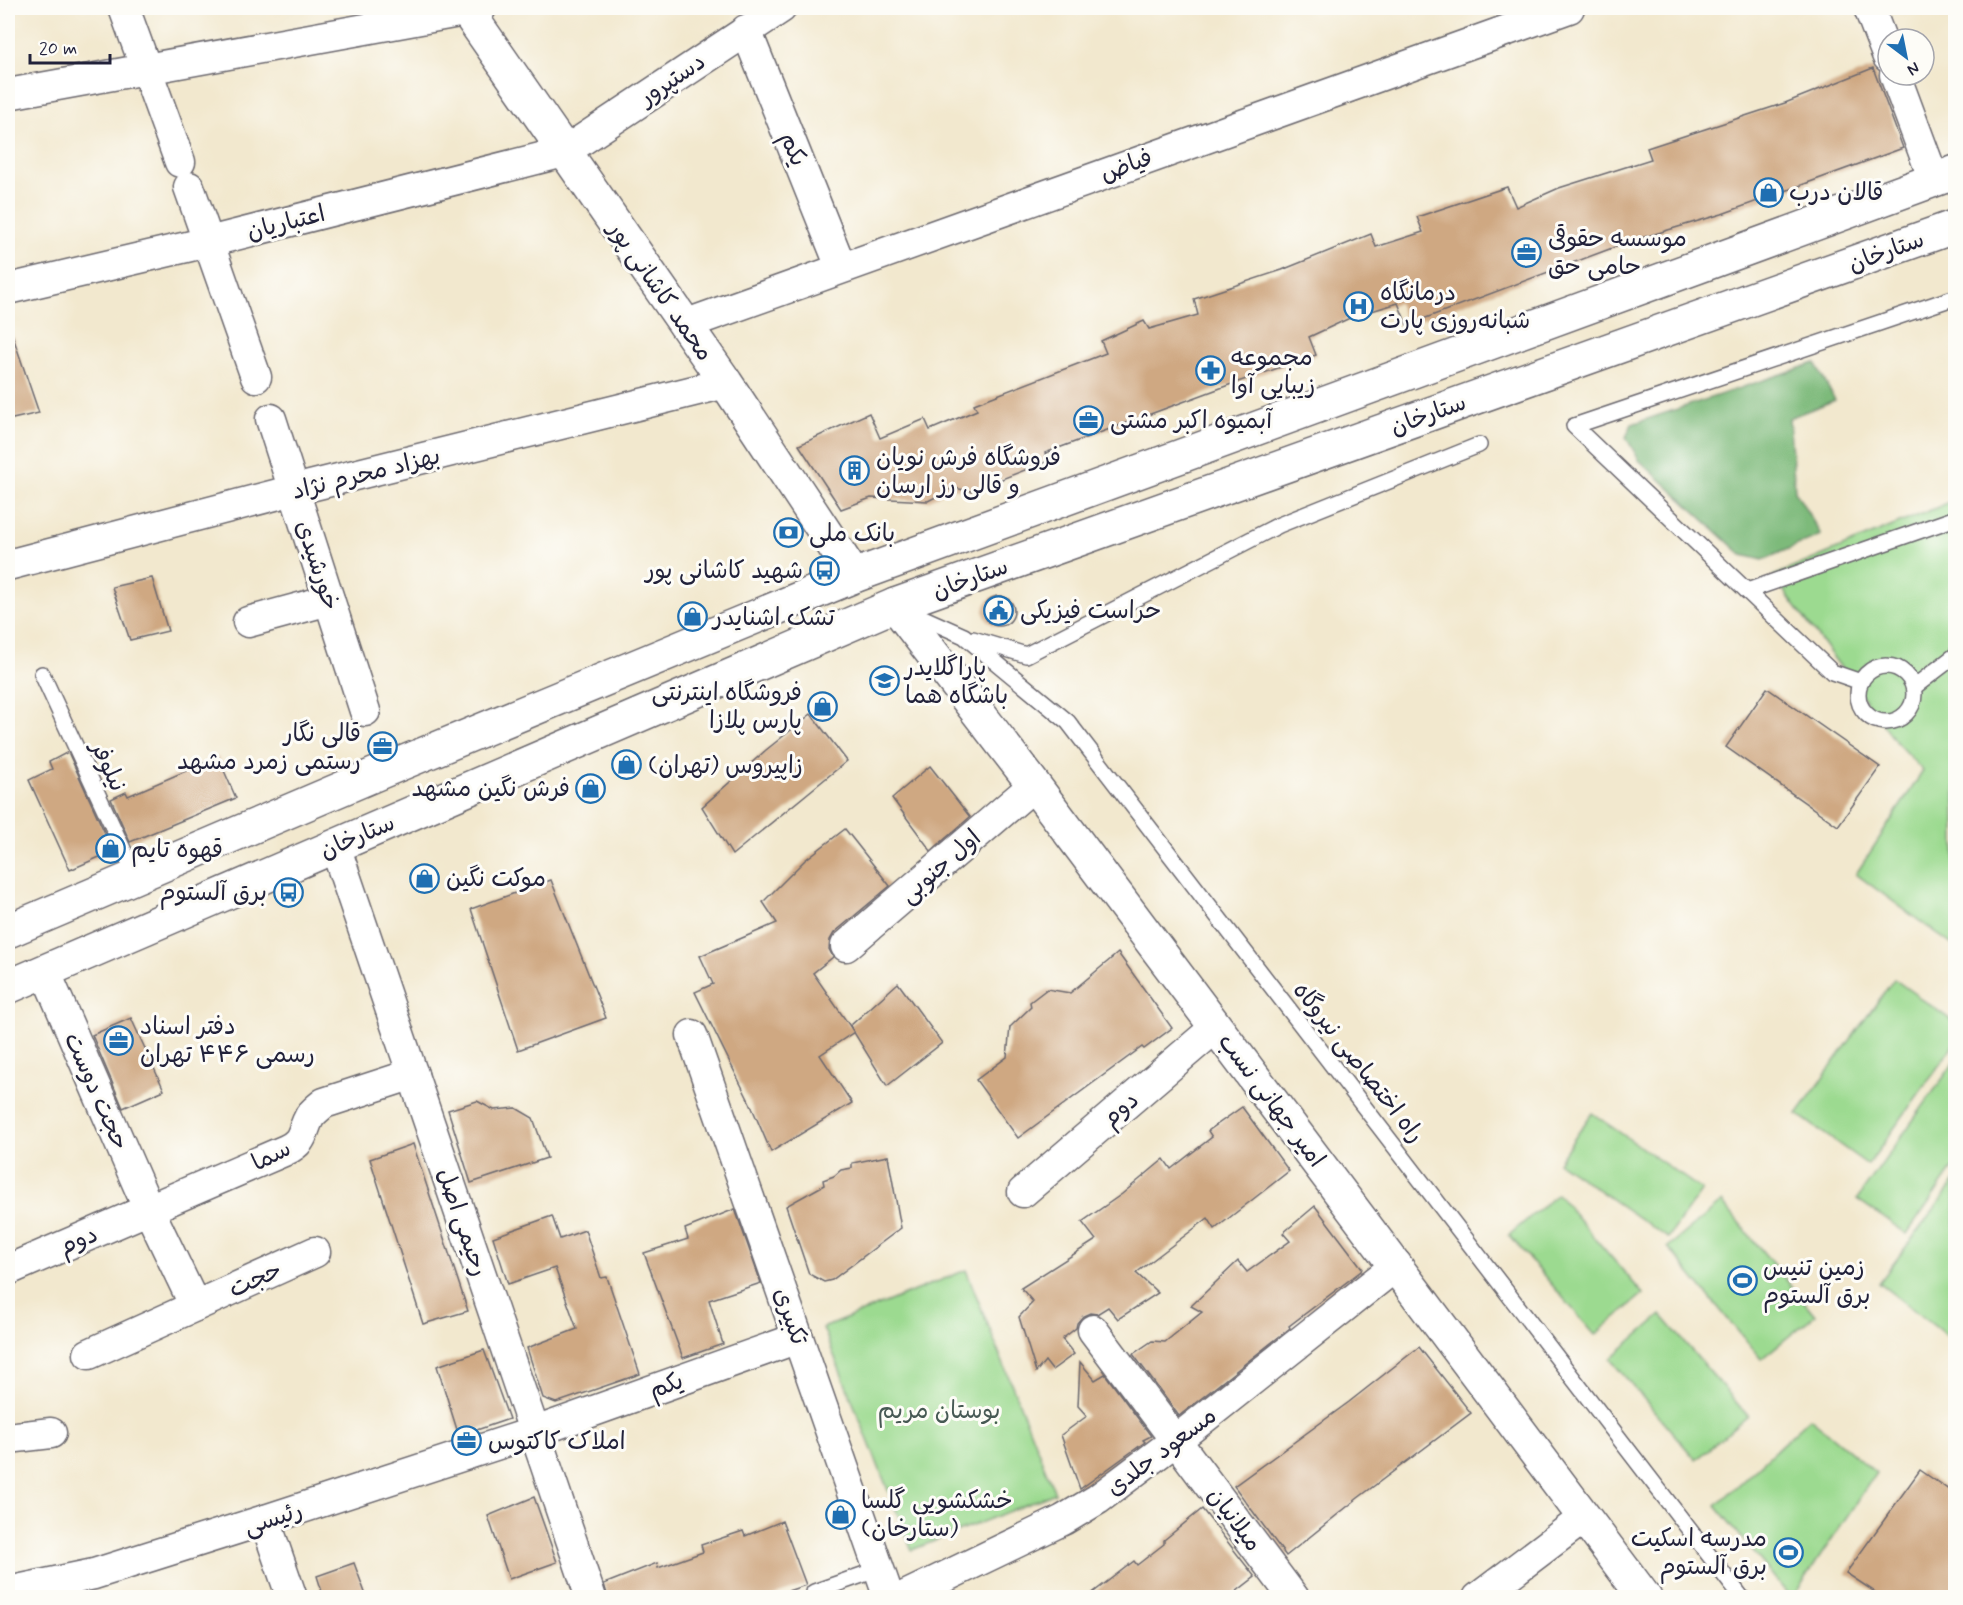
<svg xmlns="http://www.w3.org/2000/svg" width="1963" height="1605" viewBox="0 0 1963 1605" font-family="Mynerve,'Playpen Sans Arabic',sans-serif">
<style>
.green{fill:#9cda90;stroke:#5f7e66;stroke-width:1.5}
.forest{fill:#7dba7a;stroke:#506e5a;stroke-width:1.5}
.building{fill:#cfa882}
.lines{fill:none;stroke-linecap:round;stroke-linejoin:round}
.lane-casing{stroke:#6b676e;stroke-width:18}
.street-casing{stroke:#6b676e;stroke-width:33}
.secondary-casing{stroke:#6b676e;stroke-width:36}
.primary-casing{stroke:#6b676e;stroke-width:36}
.lane{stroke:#fff;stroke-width:15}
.street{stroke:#fff;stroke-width:30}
.secondary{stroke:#fff;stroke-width:33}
.primary{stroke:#fff;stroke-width:33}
.labels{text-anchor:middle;stroke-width:6;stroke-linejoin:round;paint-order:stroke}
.street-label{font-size:24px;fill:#22223b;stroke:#fdfcf7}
.poi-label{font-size:24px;fill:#22223b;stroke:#fdfcf7;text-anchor:start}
.park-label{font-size:24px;fill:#475954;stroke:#fdfcf7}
</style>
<rect width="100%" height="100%" fill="#fdfcf7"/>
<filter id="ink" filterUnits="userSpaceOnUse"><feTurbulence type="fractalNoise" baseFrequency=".0167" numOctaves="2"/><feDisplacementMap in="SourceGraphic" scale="12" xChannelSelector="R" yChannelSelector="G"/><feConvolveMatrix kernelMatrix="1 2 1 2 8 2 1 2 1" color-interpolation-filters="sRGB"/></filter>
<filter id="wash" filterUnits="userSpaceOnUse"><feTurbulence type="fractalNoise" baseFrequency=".008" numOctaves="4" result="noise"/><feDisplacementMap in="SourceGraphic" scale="24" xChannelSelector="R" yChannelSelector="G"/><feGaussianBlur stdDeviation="1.35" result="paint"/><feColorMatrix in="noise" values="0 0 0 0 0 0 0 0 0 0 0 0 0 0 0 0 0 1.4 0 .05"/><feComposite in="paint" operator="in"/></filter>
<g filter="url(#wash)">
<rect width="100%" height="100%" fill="#f2e8ce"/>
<g class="green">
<path d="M1955,500V947L1856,874L1923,771L1896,742L1773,576Z"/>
<path d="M1894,979L1955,1023V1043L1868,1165L1797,1114Z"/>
<path d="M1955,1061V1165L1907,1234L1857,1199Z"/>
<path d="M1592,1113L1702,1190L1668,1238L1558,1162Z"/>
<path d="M1955,1181V1342L1879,1283Z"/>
<path d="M1557,1194L1643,1294L1595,1335L1509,1235Z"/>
<path d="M1722,1202L1815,1315L1761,1359L1668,1247Z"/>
<path d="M966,1270L1055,1493L912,1550L823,1328Z"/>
<path d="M1661,1315L1748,1416L1696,1460L1610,1359Z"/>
<path d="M1810,1418L1876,1473L1793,1597H1790L1716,1506Z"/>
</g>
<path class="forest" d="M1815,363L1835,400L1789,418L1795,491L1821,535L1763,560L1742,555L1639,460L1626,437L1632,424Z"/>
<g id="blocks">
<g class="building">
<path d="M1873,68L1903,148L1722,214L1631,241L1407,325L1398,303L1352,317L1309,337L1316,355L1226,386L1045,453L1048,461L971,491L953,488L928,501L871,498L841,509L799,445L869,413L880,438L925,419L930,430L977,410L974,404L1106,353L1101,341L1144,321L1149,329L1198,315L1194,299L1282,270L1371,234L1376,247L1423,232L1417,217L1507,187L1516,207L1559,188L1651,159L1647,148L1785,103Z"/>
<path d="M8,331H11L39,413L8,420Z"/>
<path d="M152,578L168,631L130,640L112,587Z"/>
<circle cx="999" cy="611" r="15"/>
<path d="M1767,688L1880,767L1838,826L1726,747Z"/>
<path d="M811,714L847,761L732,855L702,807L766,750Z"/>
<path d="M68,752L113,851L70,870L29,780L52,769L49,762Z"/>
<path d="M218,757L236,798L130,842L111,799L126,792L128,796Z"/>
<path d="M930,766L970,817L931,851L892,798Z"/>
<path d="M845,829L890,886L834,933L830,940L829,949L833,957L813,973L854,1032L820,1055L852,1103L771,1152L750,1103L695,992L713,984L700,956L777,923L763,902L805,860Z"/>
<path d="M551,880L606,1018L518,1050L471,909Z"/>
<path d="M1118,953L1172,1028L1144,1049L1142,1047L1018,1138L976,1080L1007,1057L1010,1027L1031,1007L1030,1002L1047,989L1070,993Z"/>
<path d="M898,983L942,1043L887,1086L850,1026Z"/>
<path d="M131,1018L164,1090L123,1108L92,1035Z"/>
<path d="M477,1101L494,1110L516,1108L533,1118L547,1158L471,1183L448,1110Z"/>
<path d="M1242,1107L1289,1171L1215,1229L1208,1218L1136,1273L1158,1293L1118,1319L1108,1307L1097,1314L1090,1313L1083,1316L1077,1323L1076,1328L1062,1339L1074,1354L1052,1370L1045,1361L1036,1372L1019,1317L1033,1302L1021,1288L1096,1240L1082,1222L1122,1194L1164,1159L1171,1169L1212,1137L1208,1131Z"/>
<path d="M413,1144L468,1311L423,1324L370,1159Z"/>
<path d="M888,1156L901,1228L832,1280L824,1282L809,1274L786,1206L824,1185L823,1180L834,1176L841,1170L852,1168V1163Z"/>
<path d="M1315,1206L1362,1268L1361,1271L1289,1326L1290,1328L1179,1416L1133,1354L1152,1341L1165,1342L1202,1312L1191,1306L1238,1261L1247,1272L1290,1241L1283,1233Z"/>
<path d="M735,1209L761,1283L709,1300L723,1344L683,1358L644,1253L688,1239L685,1229Z"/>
<path d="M552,1216L560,1239L585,1230L601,1278L607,1277L640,1374L556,1403L543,1398L527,1348L577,1329L555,1268L508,1284L493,1237Z"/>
<path d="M1419,1347L1471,1413L1358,1498L1286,1556L1234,1486L1349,1402Z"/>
<path d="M484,1350L509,1419L459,1436L437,1366Z"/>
<path d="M1080,1362L1095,1380L1105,1374L1151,1436L1143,1440L1145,1442L1080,1489L1061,1435L1087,1416L1078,1406Z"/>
<path d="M1920,1470L1956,1495V1598H1884L1846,1573Z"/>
<path d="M534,1497L557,1562L509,1579L488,1516Z"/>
<path d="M1202,1509L1255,1577L1228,1598H1086L1134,1561L1137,1565L1164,1544V1540Z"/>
<path d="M782,1521L806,1585L767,1598H608L604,1584L657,1563L658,1568L703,1552L701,1545L743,1531L745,1536Z"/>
<path d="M354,1563L367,1598H324L317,1576Z"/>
</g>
</g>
</g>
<g filter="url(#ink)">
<use href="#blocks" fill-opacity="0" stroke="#6b676e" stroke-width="1.5"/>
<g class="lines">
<defs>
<g id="lane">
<path d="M1747,591L1956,518"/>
<path d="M908,611L964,636L1068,722L1742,1598"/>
<path d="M973,639L1026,655L1279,525L1479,445"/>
<circle cx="1886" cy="694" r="28"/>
<path d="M42,674L136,877"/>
<path d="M1861,682L1832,672L1574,426L1956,297"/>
<path d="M1914,687L1956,655"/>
<path d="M814,1592L879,1569"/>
</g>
<g id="street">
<path d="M124,8L180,162"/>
<path d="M1869,8L1888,57"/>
<path d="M746,30L841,267"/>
<path d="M1895,75L1934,180"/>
<path d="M8,94L481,8"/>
<path d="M189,187L256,377"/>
<path d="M8,289L208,242L564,152L781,8"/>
<path d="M684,325L1569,8"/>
<path d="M271,419L365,711"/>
<path d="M8,565L294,490L726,383"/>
<path d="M248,622L329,600"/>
<path d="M335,846L591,1598"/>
<path d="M846,946L1034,785"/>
<path d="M45,971L149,1210L195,1306"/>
<path d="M692,1035L889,1598"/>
<path d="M1023,1192L1216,1027"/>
<path d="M8,1270L286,1150C305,1141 301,1132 310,1116C314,1111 319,1107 324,1103L413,1074"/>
<path d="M1093,1330L1294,1598"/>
<path d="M89,1354L315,1252"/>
<path d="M8,1438L51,1433"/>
<path d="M265,1520L292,1598"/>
<path d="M8,1592L94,1574L265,1520L535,1432L798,1338"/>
<path d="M901,1598L1063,1520L1098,1499L1175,1441L1397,1265"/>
<path d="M1478,1598L1585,1517"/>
</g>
<g id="secondary">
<path d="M465,8L726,383L854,576"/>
<path d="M895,605L1034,785L1645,1598"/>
</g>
<g id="primary">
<path d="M8,931L383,771L854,576L1956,172"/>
<path d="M8,987L895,605L1956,226"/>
</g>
</defs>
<use href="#lane" class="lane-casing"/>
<use href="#street" class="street-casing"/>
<use href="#secondary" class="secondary-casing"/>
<use href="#primary" class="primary-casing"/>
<use href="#lane" class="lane"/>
<use href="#street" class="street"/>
<use href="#secondary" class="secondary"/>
<use href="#primary" class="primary"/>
</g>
</g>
<defs>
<symbol id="shop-ring" viewBox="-11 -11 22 22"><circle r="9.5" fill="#fdfcf7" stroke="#1f6fb2" stroke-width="1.5"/><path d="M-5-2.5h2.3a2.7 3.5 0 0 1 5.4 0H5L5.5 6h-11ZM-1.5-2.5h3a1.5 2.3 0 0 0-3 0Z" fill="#1f6fb2"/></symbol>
<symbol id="office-ring" viewBox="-11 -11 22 22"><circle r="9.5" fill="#fdfcf7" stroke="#1f6fb2" stroke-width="1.5"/><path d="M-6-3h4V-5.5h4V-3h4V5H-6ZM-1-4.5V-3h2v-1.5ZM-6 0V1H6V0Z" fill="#1f6fb2"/></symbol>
<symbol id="hospital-ring" viewBox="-11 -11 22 22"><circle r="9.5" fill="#fdfcf7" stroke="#1f6fb2" stroke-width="1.5"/><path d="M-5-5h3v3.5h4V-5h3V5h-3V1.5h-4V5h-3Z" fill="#1f6fb2"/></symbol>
<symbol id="pharmacy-ring" viewBox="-11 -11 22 22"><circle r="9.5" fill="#fdfcf7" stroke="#1f6fb2" stroke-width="1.5"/><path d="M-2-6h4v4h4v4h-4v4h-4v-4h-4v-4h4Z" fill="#1f6fb2"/></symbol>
<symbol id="building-ring" viewBox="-11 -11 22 22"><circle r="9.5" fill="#fdfcf7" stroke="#1f6fb2" stroke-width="1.5"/><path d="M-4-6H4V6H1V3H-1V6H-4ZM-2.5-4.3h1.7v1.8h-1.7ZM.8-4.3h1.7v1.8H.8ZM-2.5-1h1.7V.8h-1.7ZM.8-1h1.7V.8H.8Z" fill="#1f6fb2"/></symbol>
<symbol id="bank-ring" viewBox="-11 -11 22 22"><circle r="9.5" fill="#fdfcf7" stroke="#1f6fb2" stroke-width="1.5"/><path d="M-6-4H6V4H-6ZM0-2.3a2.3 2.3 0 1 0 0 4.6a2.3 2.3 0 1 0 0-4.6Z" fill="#1f6fb2"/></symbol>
<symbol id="bus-ring" viewBox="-11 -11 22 22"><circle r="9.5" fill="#fdfcf7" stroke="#1f6fb2" stroke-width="1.5"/><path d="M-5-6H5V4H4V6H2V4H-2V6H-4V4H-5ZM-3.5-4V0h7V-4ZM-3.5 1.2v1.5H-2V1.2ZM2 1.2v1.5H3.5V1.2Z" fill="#1f6fb2"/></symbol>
<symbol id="civic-ring" viewBox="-11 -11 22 22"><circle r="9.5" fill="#fdfcf7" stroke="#1f6fb2" stroke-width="1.5"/><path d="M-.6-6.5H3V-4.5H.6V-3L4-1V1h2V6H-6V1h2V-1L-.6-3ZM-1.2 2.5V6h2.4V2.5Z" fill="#1f6fb2"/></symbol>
<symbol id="school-ring" viewBox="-11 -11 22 22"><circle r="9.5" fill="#fdfcf7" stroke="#1f6fb2" stroke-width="1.5"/><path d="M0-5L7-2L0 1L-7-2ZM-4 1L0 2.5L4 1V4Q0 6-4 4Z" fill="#1f6fb2"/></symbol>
<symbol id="stadium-ring" viewBox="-11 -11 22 22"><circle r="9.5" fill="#fdfcf7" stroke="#1f6fb2" stroke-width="1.5"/><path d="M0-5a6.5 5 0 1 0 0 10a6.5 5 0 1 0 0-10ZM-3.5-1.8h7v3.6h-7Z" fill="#1f6fb2"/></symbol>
</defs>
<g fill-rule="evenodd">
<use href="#shop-ring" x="1752" y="176" width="33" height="33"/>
<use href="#office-ring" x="1510" y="236" width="33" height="33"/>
<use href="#hospital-ring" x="1342" y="290" width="33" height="33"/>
<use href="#pharmacy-ring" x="1194" y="354" width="33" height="33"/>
<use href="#office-ring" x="1072" y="404" width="33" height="33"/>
<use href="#building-ring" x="838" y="454" width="33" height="33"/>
<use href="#bank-ring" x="772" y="516" width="33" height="33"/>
<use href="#bus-ring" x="808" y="554" width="33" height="33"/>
<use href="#civic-ring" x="982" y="594" width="33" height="33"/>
<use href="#shop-ring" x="676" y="600" width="33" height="33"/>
<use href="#school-ring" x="868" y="664" width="33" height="33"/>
<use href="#shop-ring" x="806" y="690" width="33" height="33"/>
<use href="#office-ring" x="366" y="730" width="33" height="33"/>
<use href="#shop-ring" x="610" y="748" width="33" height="33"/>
<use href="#shop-ring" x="574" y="772" width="33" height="33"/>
<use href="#shop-ring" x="94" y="832" width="33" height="33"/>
<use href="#shop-ring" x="408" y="862" width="33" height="33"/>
<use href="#bus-ring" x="272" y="876" width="33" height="33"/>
<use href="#office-ring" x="102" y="1024" width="33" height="33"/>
<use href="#stadium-ring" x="1726" y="1264" width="33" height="33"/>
<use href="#office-ring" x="450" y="1424" width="33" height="33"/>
<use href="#shop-ring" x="824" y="1498" width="33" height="33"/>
<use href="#stadium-ring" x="1772" y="1536" width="33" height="33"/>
</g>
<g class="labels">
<g class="street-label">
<text transform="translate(672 79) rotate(-34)" y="8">دستپرور</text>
<text transform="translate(794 149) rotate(68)" y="8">یکم</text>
<text transform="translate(1126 165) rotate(-20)" y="8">فیاض</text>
<text transform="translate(286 222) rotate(-14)" y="8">اعتباریان</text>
<text transform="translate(1886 251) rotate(-20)" y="8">ستارخان</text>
<text transform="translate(661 291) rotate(55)" y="8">محمد کاشانی پور</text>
<text transform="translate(1428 414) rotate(-20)" y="8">ستارخان</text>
<text transform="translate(366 473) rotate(-14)" y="8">بهزاد محرم نژاد</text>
<text transform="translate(318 565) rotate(72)" y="8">خورشیدی</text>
<text transform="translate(970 578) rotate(-20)" y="8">ستارخان</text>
<text transform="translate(109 766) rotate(65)" y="8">نیلوفر</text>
<text transform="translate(357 836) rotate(-23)" y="8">ستارخان</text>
<text transform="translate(940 866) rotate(-41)" y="8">اول جنوبی</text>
<text transform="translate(1359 1062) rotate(52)" y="8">راه اختصاصی نیروگاه</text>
<text transform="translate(97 1091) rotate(66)" y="8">حجت دوست</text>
<text transform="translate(1272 1100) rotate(53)" y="8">امیر جهانی نسب</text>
<text transform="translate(1120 1109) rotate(-41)" y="8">دوم</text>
<text transform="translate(271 1155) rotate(-27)" y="8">سما</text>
<text transform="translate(463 1222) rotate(71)" y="8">رحیمی اصل</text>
<text transform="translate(78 1240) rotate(-23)" y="8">دوم</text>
<text transform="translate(255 1279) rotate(-24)" y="8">حجت</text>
<text transform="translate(791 1316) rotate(71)" y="8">تکبیری</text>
<text transform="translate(666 1385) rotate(-20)" y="8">یکم</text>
<text transform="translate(1161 1451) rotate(-37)" y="8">مسعود جلدی</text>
<text transform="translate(273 1518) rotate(-18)" y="8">رئیسی</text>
<text transform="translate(1235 1519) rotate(53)" y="8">میلانیان</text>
</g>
<g class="poi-label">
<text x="1789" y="200">قالان درب</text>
<text x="1548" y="246">موسسه حقوقی<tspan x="1548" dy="28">حامی حق</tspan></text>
<text x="1380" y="300">درمانگاه<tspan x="1380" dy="28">شبانه‌روزی پارت</tspan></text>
<text x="1231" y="365">مجموعه<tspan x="1231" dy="28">زیبایی آوا</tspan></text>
<text x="1110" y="428">آبمیوه اکبر مشتی</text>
<text x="876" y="465">فروشگاه فرش نویان<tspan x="876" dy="28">و قالی رز ارسان</tspan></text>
<text x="809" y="541">بانک ملی</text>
<text x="803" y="578" text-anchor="end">شهید کاشانی پور</text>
<text x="1020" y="618">حراست فیزیکی</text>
<text x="713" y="625">تشک اشنایدر</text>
<text x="905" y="675">پاراگلایدر<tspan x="905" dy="28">باشگاه هما</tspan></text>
<text x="802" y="700" text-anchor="end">فروشگاه اینترنتی<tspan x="802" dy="28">پارس پلازا</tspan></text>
<text x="361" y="741" text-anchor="end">قالی نگار<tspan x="361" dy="28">رستمی زمرد مشهد</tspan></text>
<text x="648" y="773">زاپیروس (تهران)</text>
<text x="570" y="796" text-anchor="end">فرش نگین مشهد</text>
<text x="131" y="857">قهوه تایم</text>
<text x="446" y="886">موکت نگین</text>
<text x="267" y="900" text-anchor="end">برق آلستوم</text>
<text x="140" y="1034">دفتر اسناد<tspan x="140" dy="28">رسمی ۴۴۶ تهران</tspan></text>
<text x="1763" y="1275">زمین تنیس<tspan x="1763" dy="28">برق آلستوم</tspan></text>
<text x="488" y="1449">املاک کاکتوس</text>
<text x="861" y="1508">خشکشویی گلسا<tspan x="861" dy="28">(ستارخان)</tspan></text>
<text x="1767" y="1546" text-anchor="end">مدرسه اسکیت<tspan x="1767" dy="28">برق آلستوم</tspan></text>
</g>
<g class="park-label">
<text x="939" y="1418">بوستان مریم</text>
</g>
</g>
<rect width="1963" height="1605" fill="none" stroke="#fdfcf7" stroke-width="30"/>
<g transform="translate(1906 57) rotate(148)"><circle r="28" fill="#fdfcf7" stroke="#a5a5ac" stroke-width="1.5"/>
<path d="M0-4.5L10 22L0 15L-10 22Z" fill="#1f6fb2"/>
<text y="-9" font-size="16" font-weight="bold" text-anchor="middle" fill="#22223b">N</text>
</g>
<path d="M30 54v9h80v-9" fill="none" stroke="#22223b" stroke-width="3"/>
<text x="39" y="54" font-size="18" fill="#22223b" stroke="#fdfcf7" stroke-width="4.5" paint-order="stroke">20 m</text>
</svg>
